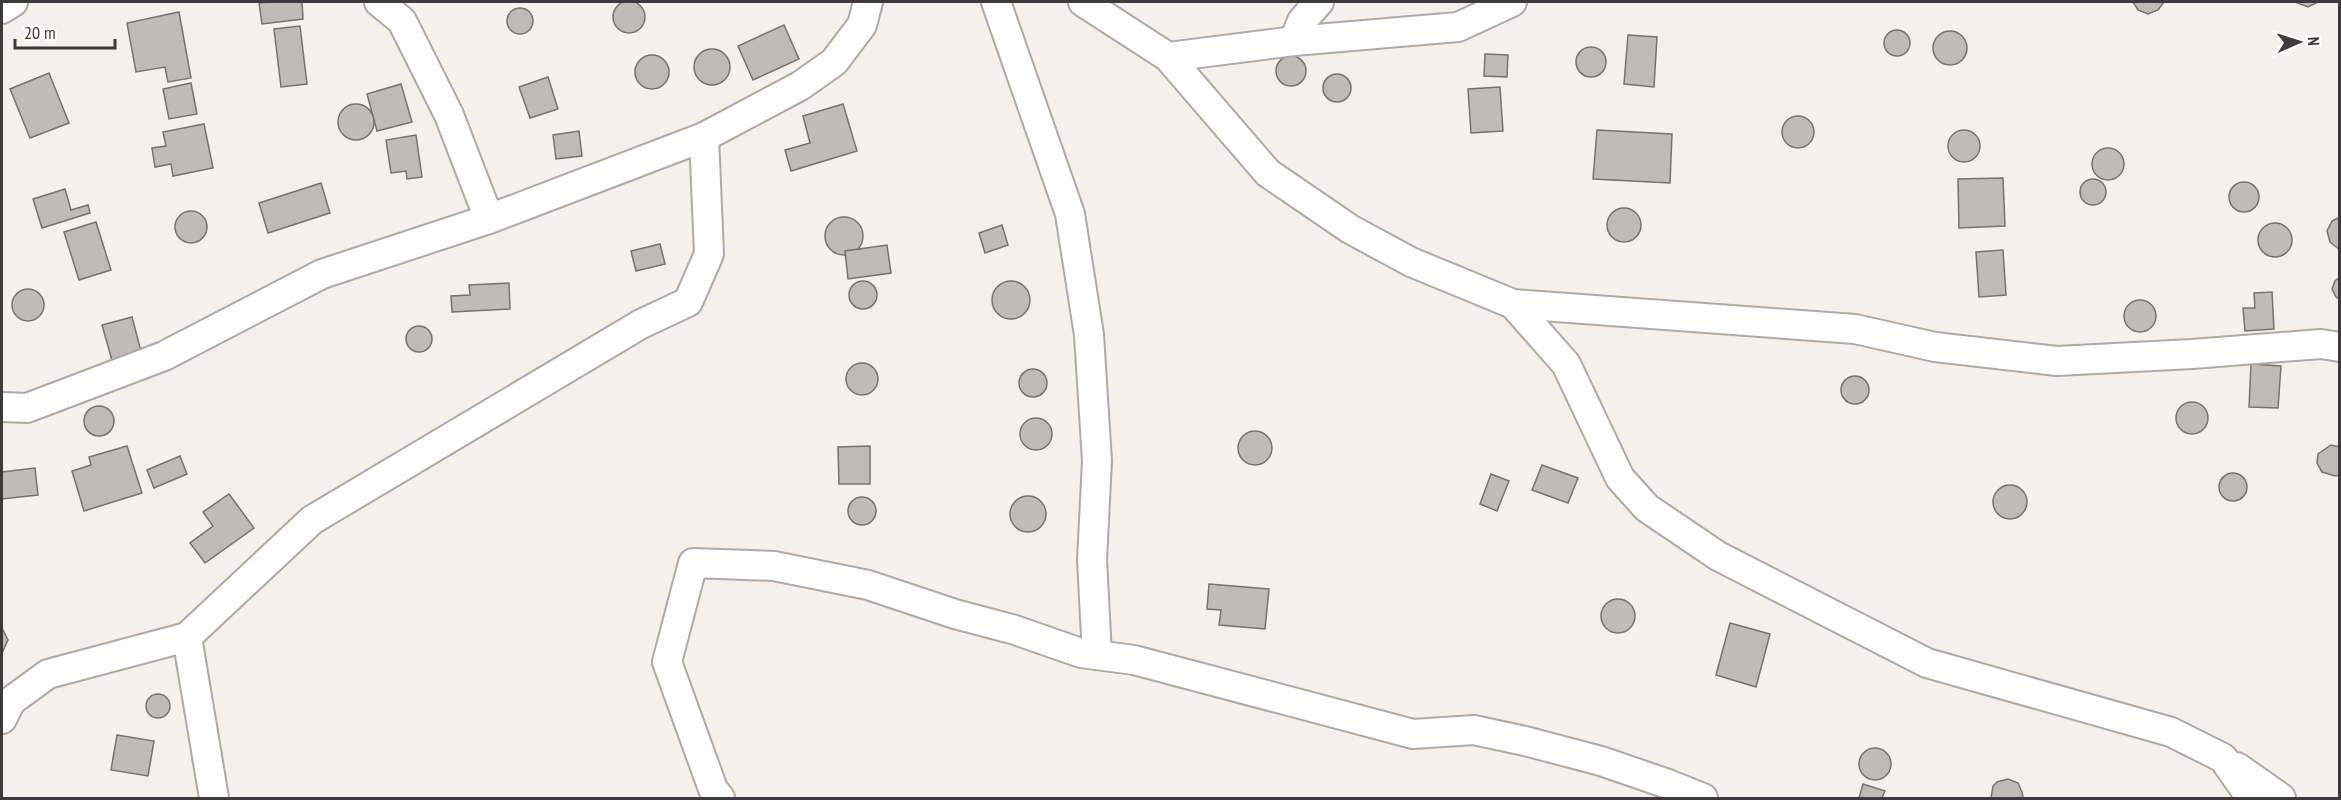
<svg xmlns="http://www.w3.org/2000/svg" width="2341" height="800" viewBox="0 0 2341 800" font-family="'PT Sans Narrow',sans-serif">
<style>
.building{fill:#bfbbb6;stroke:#77736e;stroke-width:1.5}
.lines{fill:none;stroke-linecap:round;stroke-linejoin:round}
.minor-casing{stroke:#aeaaa5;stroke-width:32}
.minor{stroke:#fff;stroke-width:28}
</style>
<rect width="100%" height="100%" fill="#f4f0eb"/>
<g class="building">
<circle cx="629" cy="17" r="16"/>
<path d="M269,2H302L303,19L262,24L259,3Z"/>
<path d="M2133,2H2164L2158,10L2148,14L2138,10Z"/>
<path d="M2295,2H2318L2308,7Z"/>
<circle cx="520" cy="21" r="13"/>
<path d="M179,12L191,78L168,82L165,67L136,72L127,23Z"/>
<path d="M784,25L799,59L753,80L738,46Z"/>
<path d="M300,26L307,84L281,87L274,29Z"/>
<circle cx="1897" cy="43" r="13"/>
<circle cx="1950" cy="48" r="17"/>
<path d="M1628,35L1657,37L1654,87L1624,84Z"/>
<circle cx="1591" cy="62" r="15"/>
<circle cx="712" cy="67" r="18"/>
<path d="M1485,54L1508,55L1507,77L1484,76Z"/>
<circle cx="652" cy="72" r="17"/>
<circle cx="1291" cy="71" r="15"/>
<path d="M49,73L69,123L30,138L10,89Z"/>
<circle cx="1337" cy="88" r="14"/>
<path d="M548,77L558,109L530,118L519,87Z"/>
<path d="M191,83L197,114L169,119L163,89Z"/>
<path d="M401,84L412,122L377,131L367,94Z"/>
<path d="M1500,87L1503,131L1471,133L1468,89Z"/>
<path d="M843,104L857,151L791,171L785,150L810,143L803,116Z"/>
<circle cx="356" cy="122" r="18"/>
<circle cx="1798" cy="132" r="16"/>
<path d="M204,124L213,168L173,176L171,164L155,167L152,148L166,146L163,132Z"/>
<path d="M1597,130L1672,134L1670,183L1593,179Z"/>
<circle cx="1964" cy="146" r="16"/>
<path d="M579,131L582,156L556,159L553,135Z"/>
<path d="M416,135L422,177L407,179L406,171L391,173L386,140Z"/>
<circle cx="2108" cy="164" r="16"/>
<path d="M2003,178L2005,226L1959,228L1958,179Z"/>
<circle cx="2093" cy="192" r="13"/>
<circle cx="2244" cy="197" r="15"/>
<path d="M321,183L330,213L268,233L259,203Z"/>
<path d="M65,189L71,210L88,205L90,213L42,228L33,199Z"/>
<circle cx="1624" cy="225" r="17"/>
<circle cx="191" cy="227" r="16"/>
<path d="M2340,217V250L2330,242L2327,231L2332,221Z"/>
<circle cx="844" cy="236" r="19"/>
<path d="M96,222L111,270L79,280L64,232Z"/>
<circle cx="2275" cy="240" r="17"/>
<path d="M1002,225L1008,245L985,253L979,233Z"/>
<path d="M660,244L665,264L636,271L631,251Z"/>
<path d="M887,245L891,273L848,279L845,251Z"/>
<path d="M2003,250L2006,295L1979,297L1976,252Z"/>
<path d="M2340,277V300L2336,297L2332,289L2335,281Z"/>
<circle cx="863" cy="295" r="14"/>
<circle cx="1011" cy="300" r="19"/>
<path d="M509,283L510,309L452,312L451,296L470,295L469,285Z"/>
<circle cx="28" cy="305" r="16"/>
<path d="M2272,292L2274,329L2245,331L2243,308H2255L2254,293Z"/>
<circle cx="2140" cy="316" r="16"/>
<path d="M132,317L142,355L113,364L102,325Z"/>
<circle cx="419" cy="339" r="13"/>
<circle cx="862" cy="379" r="16"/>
<path d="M2251,364L2281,366L2278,408L2249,407Z"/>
<circle cx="1033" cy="383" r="14"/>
<circle cx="1855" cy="390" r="14"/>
<circle cx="2192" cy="418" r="16"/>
<circle cx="99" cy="421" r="15"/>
<circle cx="1036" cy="434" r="16"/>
<circle cx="1255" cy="448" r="17"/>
<path d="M2331,445L2340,447V475L2335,476L2322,472L2317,463L2318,454Z"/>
<path d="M127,446L142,493L84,511L72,471L91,465L89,457Z"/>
<path d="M870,446V484H839L838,447Z"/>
<path d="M180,456L187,474L154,488L147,470Z"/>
<path d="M1542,465L1578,478L1568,503L1532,490Z"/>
<path d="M35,468L38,495L2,499V472Z"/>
<circle cx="2233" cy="487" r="14"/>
<path d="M1491,474L1509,481L1497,511L1480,504Z"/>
<circle cx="2010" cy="502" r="17"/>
<path d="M229,494L254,528L205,563L190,543L213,526L203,512Z"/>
<circle cx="1028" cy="514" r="18"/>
<circle cx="862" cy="511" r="14"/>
<path d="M1209,584L1269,589L1265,629L1219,625L1221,610L1207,609Z"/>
<circle cx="1618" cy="616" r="17"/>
<path d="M1730,623L1770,634L1756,687L1716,675Z"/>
<path d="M2,628L8,640L2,653Z"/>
<circle cx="158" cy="706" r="12"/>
<path d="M117,735L154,741L148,776L111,770Z"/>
<circle cx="1875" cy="764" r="16"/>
<path d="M2008,779L2018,783L2022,792L2023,798H1991L1993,786L1997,782Z"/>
<path d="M1863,784L1885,791L1882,798H1859Z"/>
</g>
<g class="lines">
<defs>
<g id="minor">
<path d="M379,2L402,21L449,115L489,219"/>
<path d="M996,2L1070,214L1089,335L1097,461L1092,560L1097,655"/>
<path d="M1083,2L1168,57L1268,173L1350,229L1411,262L1513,304L1566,364L1620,478L1647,508L1718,556L1927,663L2171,732L2223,758L2251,798"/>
<path d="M2,9L13,2"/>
<path d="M1294,41L1302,21L1319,2"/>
<path d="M1168,57L1294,41L1458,27L1512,2"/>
<path d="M1513,304L1855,329L1935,347L2057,361L2192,354L2321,344L2340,347"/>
<path d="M2,407L27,408L164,356L322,274L489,219L704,137L800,86L834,62L862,25L868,2"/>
<path d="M187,637L214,798"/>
<path d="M2,719L11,701L48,674L187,637L312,520L641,324L688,302L709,254L704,137"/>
<path d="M2237,767L2281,798"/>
<path d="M720,798L713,789L667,662L693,563L774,566L868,585L955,614L1015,630L1081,653L1134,660L1413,734L1474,730L1525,741L1601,761L1668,784L1703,798"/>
</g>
</defs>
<use href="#minor" class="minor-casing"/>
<use href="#minor" class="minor"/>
</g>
<rect width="2341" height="800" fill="none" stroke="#3d3b39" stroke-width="6"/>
<g transform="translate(2299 42) rotate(87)" stroke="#fffefd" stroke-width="4.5" paint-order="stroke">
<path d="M0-4.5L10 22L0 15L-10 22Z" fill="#3d3b39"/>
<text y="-9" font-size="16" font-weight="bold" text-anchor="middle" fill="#3d3b39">N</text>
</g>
<path d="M15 39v9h100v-9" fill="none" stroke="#3d3b39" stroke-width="3"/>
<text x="24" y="39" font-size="18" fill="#3d3b39" stroke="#fffefd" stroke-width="4.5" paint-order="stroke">20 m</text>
</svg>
